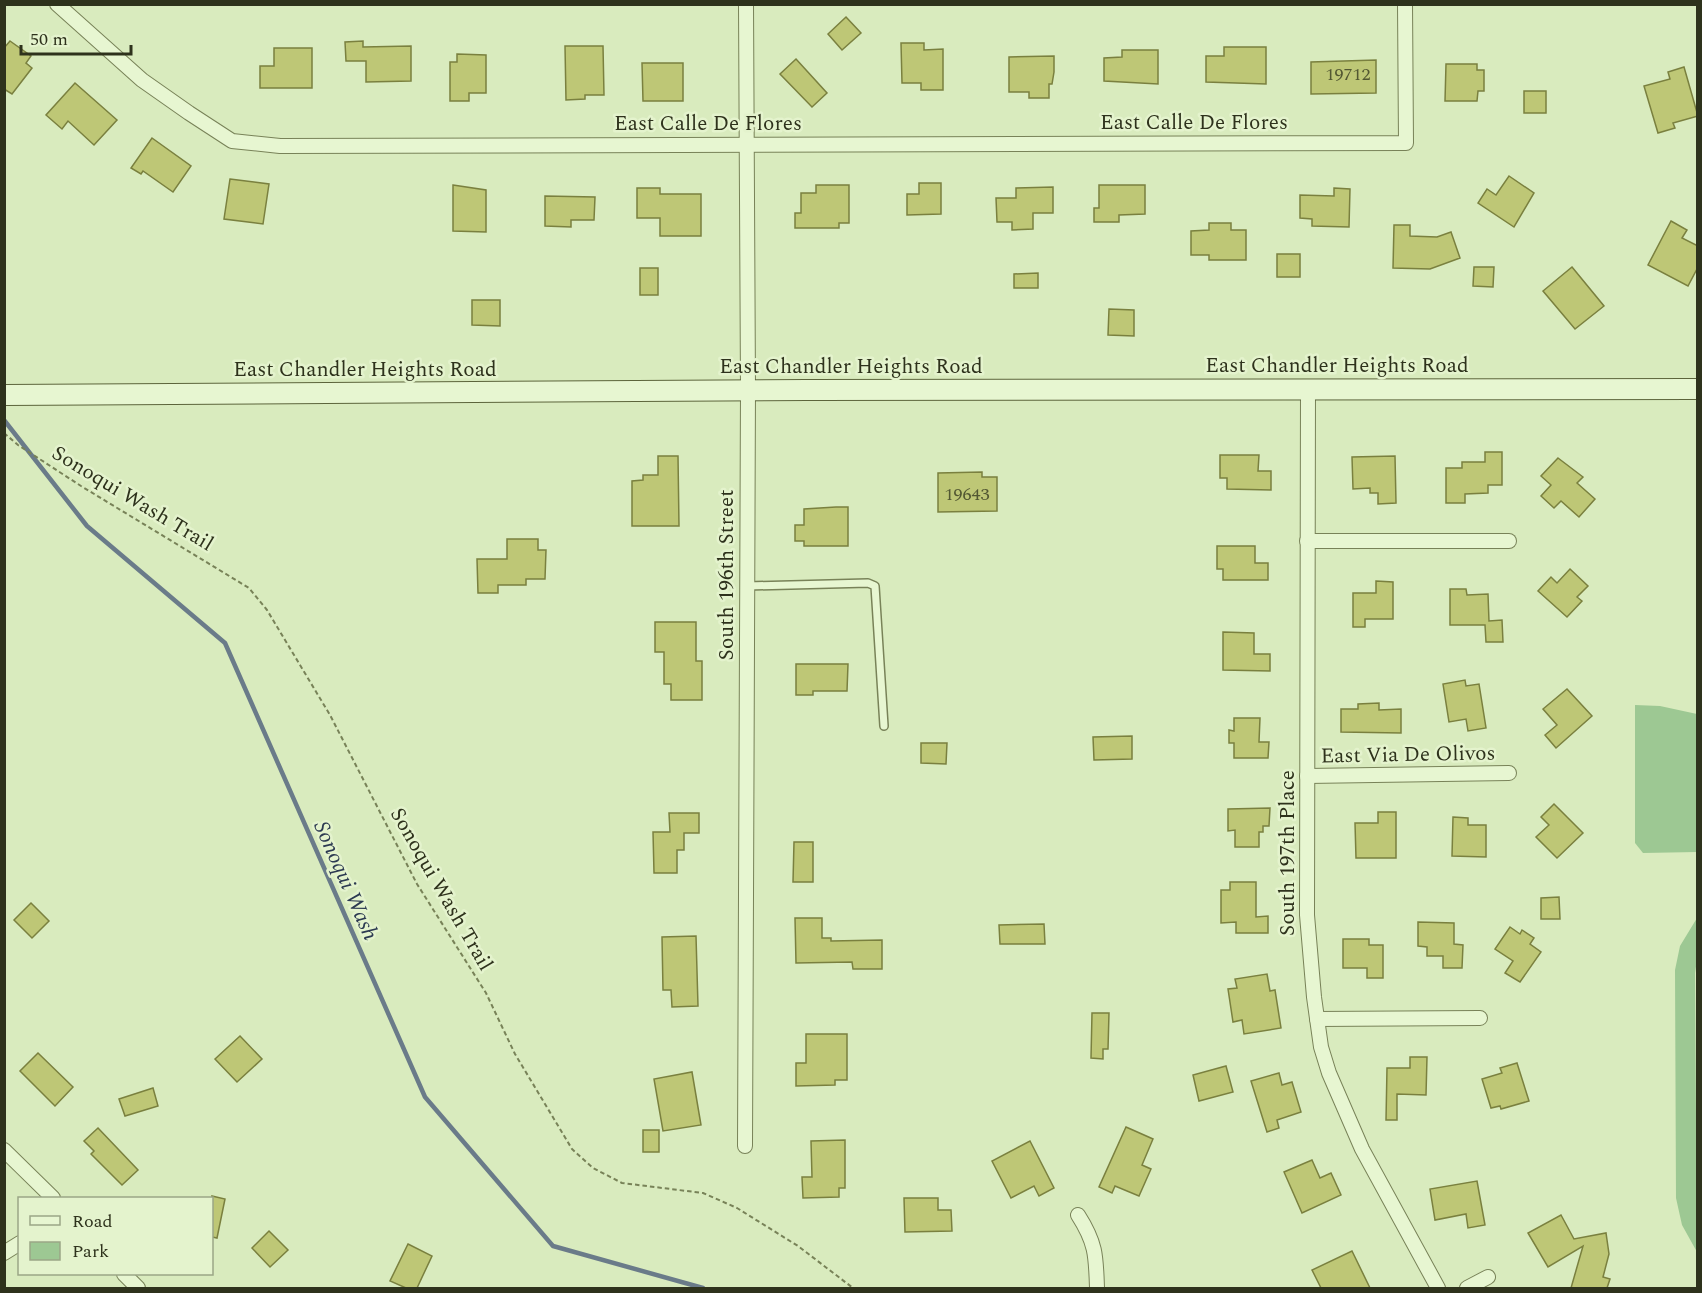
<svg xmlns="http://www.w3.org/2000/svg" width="1702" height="1293" viewBox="0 0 1702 1293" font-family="Spectral,serif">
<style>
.green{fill:#9dc893}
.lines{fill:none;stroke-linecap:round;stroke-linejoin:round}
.stream{stroke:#6a7b89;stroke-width:4.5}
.building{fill:#bec776;stroke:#7a803f;stroke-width:1.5}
.service-casing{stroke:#788258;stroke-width:10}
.minor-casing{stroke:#788258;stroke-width:16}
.secondary-casing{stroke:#5c643b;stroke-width:22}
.path{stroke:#788258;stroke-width:2;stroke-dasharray:4.5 3;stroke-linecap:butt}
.service{stroke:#e7f6d1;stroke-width:7}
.minor{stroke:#e7f6d1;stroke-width:14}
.secondary{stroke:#e7f6d1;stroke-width:20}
.labels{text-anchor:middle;stroke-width:5;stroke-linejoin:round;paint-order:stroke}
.number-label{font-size:18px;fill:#525732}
.street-label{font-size:21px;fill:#2e321c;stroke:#e4f3cd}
.water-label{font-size:22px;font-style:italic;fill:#2c3a51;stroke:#e4f3cd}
</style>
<rect width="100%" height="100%" fill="#d9ebbe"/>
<g class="green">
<path d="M1635,705L1660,706L1697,714V852L1643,853L1635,843Z"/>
<path d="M1697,918V990V960L1695,973L1697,1252L1682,1225L1676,1198L1675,970L1680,946Z"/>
</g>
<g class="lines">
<path class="stream" d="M4,420L87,526L225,643L425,1097L553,1246L703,1288"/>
</g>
<g class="building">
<path d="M846,17L861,33L842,50L828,34Z"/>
<path d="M10,41L31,56L26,63L32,68L12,94L4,89V48Z"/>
<path d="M363,41V47L411,46V81L366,82V61H346L345,42Z"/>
<path d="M901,43H924V50L943,49V90H921V83H902Z"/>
<path d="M565,46H603L604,95H585V99L566,100Z"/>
<path d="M1224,47H1266V84L1206,82V56H1224Z"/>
<path d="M274,48H312V88H260V66H274Z"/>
<path d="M1122,50H1158V84L1104,81V58L1122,57Z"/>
<path d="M457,54L486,55V93H469V101H450V62H457Z"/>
<path d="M1054,56V72L1052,84H1049V98H1029V92H1009V57Z"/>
<path d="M796,59L827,93L812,107L780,74Z"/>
<path d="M1376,60V93L1311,94V62Z"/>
<path d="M642,63H683V101H643Z"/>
<path d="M1446,64H1477V70H1484V91H1478L1477,101H1445Z"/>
<path d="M1684,67L1698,116L1673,123L1675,128L1658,133L1644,86L1670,79L1668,72Z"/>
<path d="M75,83L117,120L94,145L68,121L62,129L46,115Z"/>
<rect x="1524" y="91" width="22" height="22"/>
<path d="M152,138L191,166L173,192L143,171L141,174L131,168Z"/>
<path d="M1509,176L1534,193L1514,227L1478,203L1487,189L1496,195Z"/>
<path d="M230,179L269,184L263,224L224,219Z"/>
<path d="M919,183H941V214L907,215V194H919Z"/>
<path d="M453,185L486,190V232L453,231Z"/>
<path d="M816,185H849V223H839V228H795V213H801V193H816Z"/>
<path d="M1099,185H1145V214L1119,215V222H1094V208H1099Z"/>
<path d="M1053,187V213H1033V229L1012,230V222H997L996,198H1016V188Z"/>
<path d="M637,188H660V194H701V236H660V218H637Z"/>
<path d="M1334,188L1350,189L1349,227L1312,226V219L1300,218V195L1334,196Z"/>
<path d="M545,196L595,197L594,220H571V227L545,226Z"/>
<path d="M1671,221L1687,230L1682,238L1698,246V267L1688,286L1648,265Z"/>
<path d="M1209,223H1231V230H1246V260H1209V255H1191V231L1209,230Z"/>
<path d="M1394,225H1410V236L1437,237L1451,232L1460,258L1430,269L1393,268Z"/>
<rect x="1277" y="254" width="23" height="23"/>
<path d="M1474,267H1494L1493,287L1473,286Z"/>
<path d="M1572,267L1604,306L1575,329L1543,291Z"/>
<rect x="640" y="268" width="18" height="27"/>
<path d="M1038,273V288H1014V274Z"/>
<path d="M472,300H500V326L472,325Z"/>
<path d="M1109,309L1134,310V336L1108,335Z"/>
<path d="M1485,452H1502V485H1488V493L1465,494V503H1446V468H1462V462H1485Z"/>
<path d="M1220,455H1259L1258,471H1271V490L1227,489V478H1220Z"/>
<path d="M658,456H678L679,526H632V481L643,480V475H658Z"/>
<path d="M1395,456L1396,503L1378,504V493H1370V488L1353,489L1352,457Z"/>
<path d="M1558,458L1583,477L1577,483L1595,499L1579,517L1561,501L1554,508L1541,496L1551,485L1541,476Z"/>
<path d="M982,472V477H997V511L938,512V473Z"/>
<path d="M836,507H848V546H804V541H795V525H804V509Z"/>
<path d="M507,539H538V550H546L545,579H526V585H498V593H478L477,559H507Z"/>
<path d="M1217,546H1255V563H1268V580H1223V569H1217Z"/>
<path d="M1570,569L1588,586L1577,597L1582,601L1567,617L1538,591L1551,577L1557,583Z"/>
<path d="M1376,581L1393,582V619H1365V627H1353V593H1376Z"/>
<path d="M1450,589H1466L1467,595L1488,594L1489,621L1502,620L1503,642H1486L1485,625H1450Z"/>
<path d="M655,622H696V661H702V700H671V684H664V652H655Z"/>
<path d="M1223,632L1254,633V654H1270V671L1223,670Z"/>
<path d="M796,664H848L847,691H813V695H796Z"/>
<path d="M1465,680L1466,686L1479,684L1486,728L1468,731L1466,719L1449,722L1443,684Z"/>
<path d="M1567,689L1592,716L1556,748L1545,735L1557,725L1543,709Z"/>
<path d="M1379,703V710L1401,709V733L1341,732V709H1358V704Z"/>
<path d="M1234,718H1260L1259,742H1269L1268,758H1234V743H1229V730L1234,731Z"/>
<path d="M1132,736V759L1094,760L1093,737Z"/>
<path d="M921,743H947L946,764L921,763Z"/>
<path d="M1554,804L1583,833L1557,858L1536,837L1549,825L1541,817Z"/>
<path d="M1270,808L1269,826H1263V832H1259V847H1235V830L1228,831V809Z"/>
<path d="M1378,812H1396V858H1356L1355,823H1378Z"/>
<path d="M669,813H699V833H684V850H677V873H654L653,832H670Z"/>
<path d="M1453,817L1468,818V825H1486V857L1452,856Z"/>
<path d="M794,842H813V882H793Z"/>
<path d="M1230,882H1256V917L1268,916V933H1236V922L1221,923V890H1230Z"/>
<path d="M1559,897L1560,919H1541V898Z"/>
<path d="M31,903L49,921L32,938L14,920Z"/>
<path d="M795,918H822V938H831V941L882,940V969H853L852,962L796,963Z"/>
<path d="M1418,922L1454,923V944L1463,945L1462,968H1443V956H1427V947L1418,946Z"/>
<path d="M1044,924L1045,944H1000L999,925Z"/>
<path d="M1510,927L1520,934L1522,930L1534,938L1530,944L1541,952L1520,982L1505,973L1513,961L1495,949Z"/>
<path d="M696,936L698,1006L672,1007L671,990H663L662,937Z"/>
<path d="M1343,939H1369V945H1383V978H1367V968H1343Z"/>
<path d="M1267,974L1270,991L1275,990L1281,1028L1244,1034L1242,1020L1233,1022L1228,989L1237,988L1235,979Z"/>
<path d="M1092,1013H1109L1108,1049H1103V1059L1091,1058Z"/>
<path d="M806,1034H847V1080H835V1085L796,1086V1063H806Z"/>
<path d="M240,1036L262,1059L237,1082L215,1059Z"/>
<path d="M38,1053L73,1087L55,1106L20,1071Z"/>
<path d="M1410,1057H1427L1426,1095L1397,1094V1120H1386L1387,1068H1410Z"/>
<path d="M1517,1063L1529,1101L1501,1109L1500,1106L1491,1108L1482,1079L1502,1073L1500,1068Z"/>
<path d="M1226,1066L1233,1092L1199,1101L1193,1075Z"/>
<path d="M692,1072L701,1125L663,1131L654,1079Z"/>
<path d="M1279,1073L1282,1085L1292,1082L1301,1112L1277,1120L1279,1128L1267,1132L1251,1081Z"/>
<path d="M153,1088L158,1106L125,1116L119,1099Z"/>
<path d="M1126,1127L1153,1139L1142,1165L1151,1169L1139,1196L1115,1186L1112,1193L1099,1187Z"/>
<path d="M98,1128L138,1170L122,1185L91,1154L94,1151L84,1141Z"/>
<rect x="643" y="1130" width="16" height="22"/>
<path d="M845,1140V1188H839V1197L803,1198L802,1177H812L811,1141Z"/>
<path d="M1030,1141L1054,1188L1039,1196L1034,1186L1011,1198L992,1161Z"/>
<path d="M1312,1160L1320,1178L1331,1173L1341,1195L1302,1213L1284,1172Z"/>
<path d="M1477,1181L1485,1225L1468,1228L1466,1214L1435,1220L1430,1189Z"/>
<path d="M212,1196L225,1199L217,1238L212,1237Z"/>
<path d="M904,1198H938V1210H951L952,1231L905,1232Z"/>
<path d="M1561,1215L1574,1239L1606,1233L1609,1254L1603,1277L1610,1279L1607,1288H1571L1583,1246L1548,1267L1528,1233Z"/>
<path d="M269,1231L288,1250L270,1267L252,1248Z"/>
<path d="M408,1244L432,1256L417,1288H406L390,1281Z"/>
<path d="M1352,1251L1370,1288H1321L1312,1270Z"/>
</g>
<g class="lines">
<defs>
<path id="service" d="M747,586L868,583L875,586L884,726"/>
<g id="minor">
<path d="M57,4L142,80L189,113L232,141L280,146L1406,143L1405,4"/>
<path d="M1308,389L1307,915L1314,997L1321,1047L1329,1073L1362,1149L1438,1288"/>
<path d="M1307,541H1509"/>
<path d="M1307,776L1509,773"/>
<path d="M1317,1019L1480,1018"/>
<path d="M745,1146L748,390L746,4"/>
<path d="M4,1150L53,1198"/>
<path d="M1078,1215C1096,1243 1096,1256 1097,1288"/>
<path d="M4,1253L20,1243"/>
<path d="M124,1274L138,1288"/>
<path d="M1467,1288L1488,1277"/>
</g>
<path id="secondary" d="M4,395L807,390L1698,389"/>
</defs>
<use href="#service" class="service-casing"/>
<use href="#minor" class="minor-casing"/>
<use href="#secondary" class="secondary-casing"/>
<path class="path" d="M4,433L18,445L81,486L249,588L267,610L330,715L417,884L486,993L515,1054L572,1149L593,1168L622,1183L703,1193L737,1208L798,1246L853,1288"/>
<use href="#service" class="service"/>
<use href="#minor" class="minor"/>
<use href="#secondary" class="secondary"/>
</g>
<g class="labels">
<g class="number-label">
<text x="1348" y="80">19712</text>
<text x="967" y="500">19643</text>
</g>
<g class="street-label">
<text x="1194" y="129">East Calle De Flores</text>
<text x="708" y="130">East Calle De Flores</text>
<text x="1337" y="372">East Chandler Heights Road</text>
<text x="851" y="373">East Chandler Heights Road</text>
<text x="365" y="376">East Chandler Heights Road</text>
<text transform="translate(133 498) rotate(31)" y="7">Sonoqui Wash Trail</text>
<text transform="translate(726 575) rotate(-90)" y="7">South 196th Street</text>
<text transform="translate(1408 754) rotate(-1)" y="7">East Via De Olivos</text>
<text transform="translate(1287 853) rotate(-90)" y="7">South 197th Place</text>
<text transform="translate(442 889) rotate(60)" y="7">Sonoqui Wash Trail</text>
</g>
<g class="water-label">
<text transform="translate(347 880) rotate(66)" y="8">Sonoqui Wash</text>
</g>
</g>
<rect width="1702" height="1293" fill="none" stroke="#2e321c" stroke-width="12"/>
<rect x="18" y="1197" width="195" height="78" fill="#e4f3cd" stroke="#9ba686" stroke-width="1.5"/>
<rect x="30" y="1216" width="30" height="9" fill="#e7f6d1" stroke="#9ba686" stroke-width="1.5"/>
<text x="72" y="1227" font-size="18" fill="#2e321c">Road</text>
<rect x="30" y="1242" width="30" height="18" fill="#9dc893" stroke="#9ba686" stroke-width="1.5"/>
<text x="72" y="1257" font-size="18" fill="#2e321c">Park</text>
<path d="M21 45v9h110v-9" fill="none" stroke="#2e321c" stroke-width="3"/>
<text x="30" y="45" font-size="18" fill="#2e321c" stroke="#e4f3cd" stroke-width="4.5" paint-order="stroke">50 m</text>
</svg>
